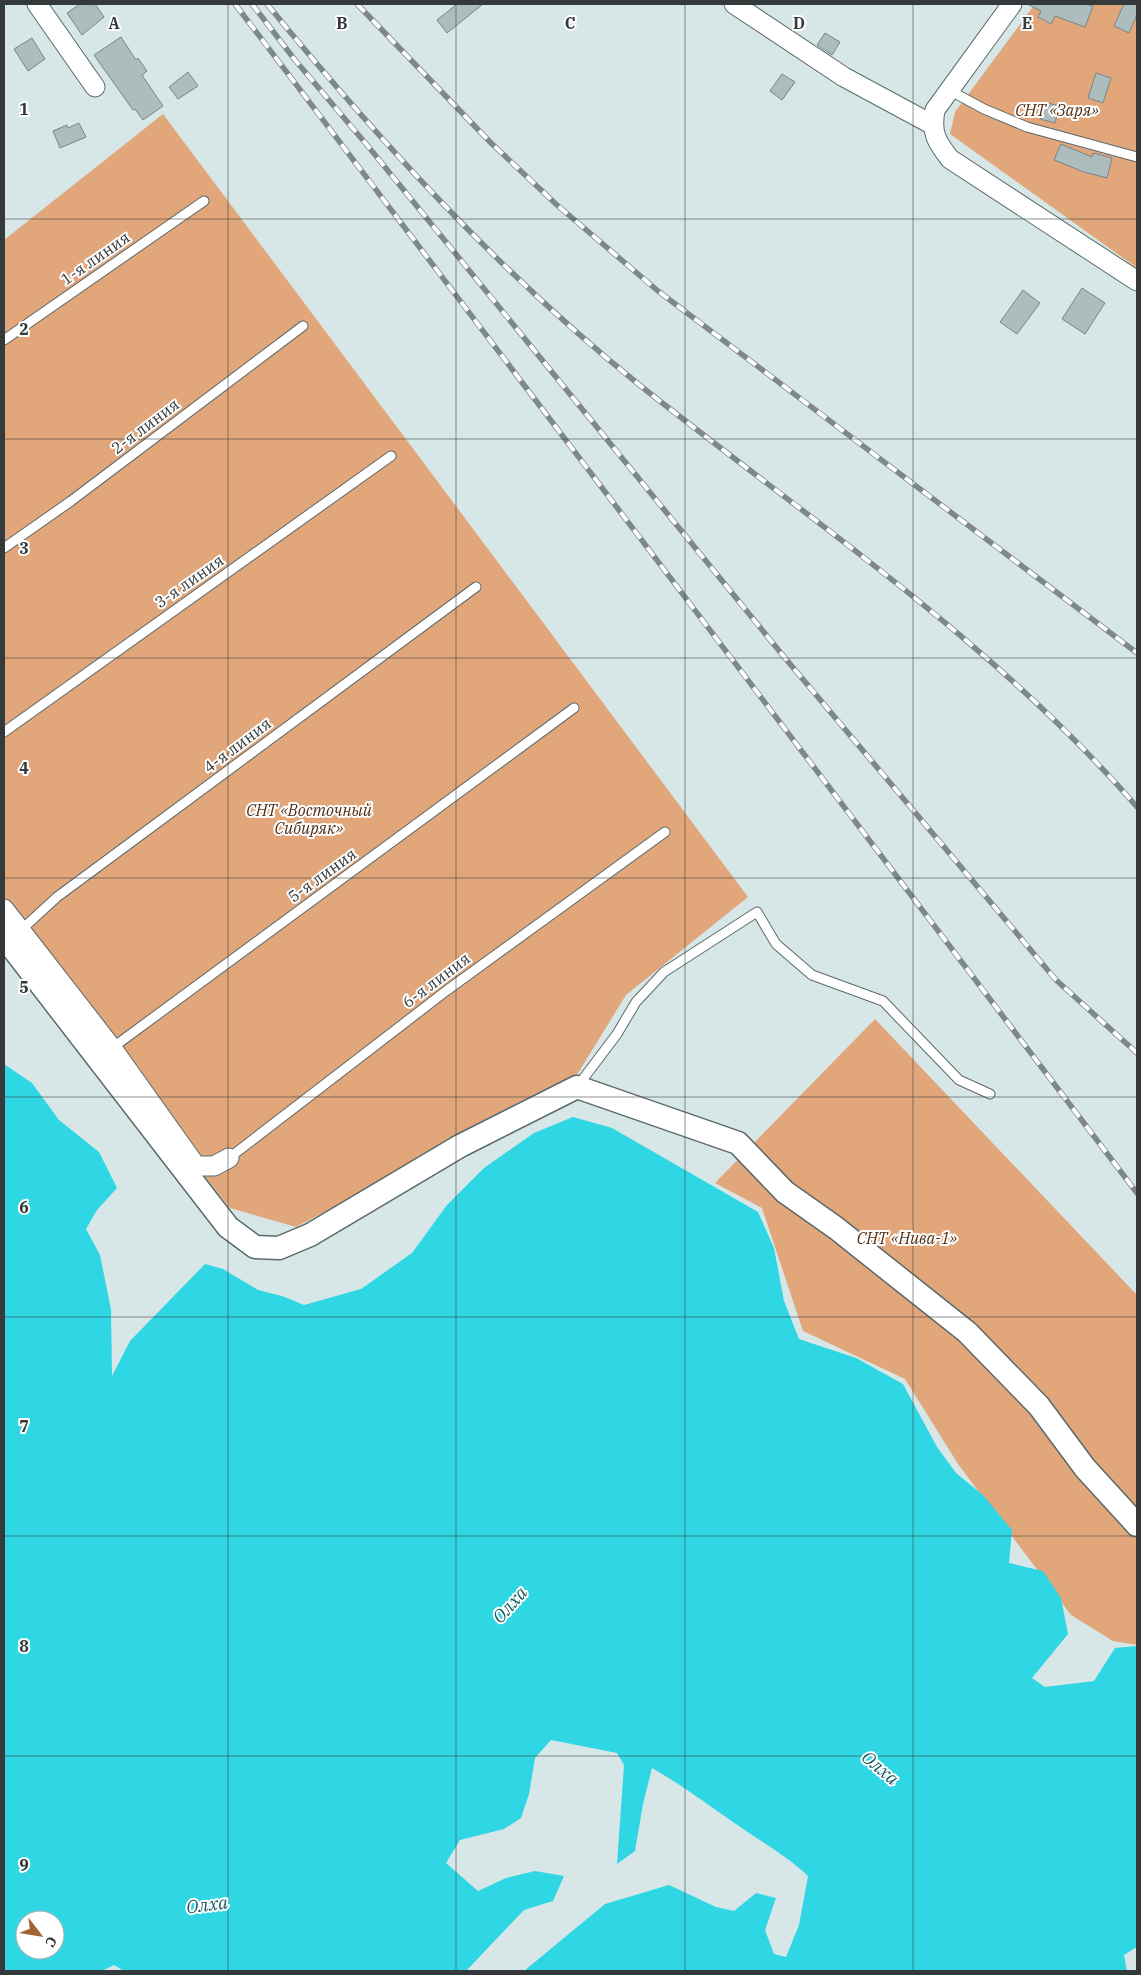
<svg xmlns="http://www.w3.org/2000/svg" width="1141" height="1975" viewBox="0 0 1141 1975" font-family="'IBM Plex Serif',serif">
<style>
.green{fill:#e2a67b}
.water{fill:#2fd6e4;fill-rule:evenodd}
.building{fill:#adbdbe;stroke:#778587}
.lines{fill:none;stroke-linecap:round;stroke-linejoin:round}
.service-casing{stroke:#5b696a;stroke-width:11}
.minor-casing{stroke:#5b696a;stroke-width:21}
.tertiary-casing{stroke:#5b696a;stroke-width:25}
.service{stroke:#fff;stroke-width:9}
.minor{stroke:#fff;stroke-width:19}
.tertiary{stroke:#fff;stroke-width:22}
.rail-casing{stroke:#7e8889;stroke-width:5.5}
.rail{stroke:#fff;stroke-width:4;stroke-dasharray:11;stroke-linecap:butt}
.grid{fill:none;stroke:#343a3b;stroke-width:1;stroke-opacity:0.55}
.labels{text-anchor:middle;stroke-width:4;stroke-linejoin:round;paint-order:stroke}
.park-label{font-size:16px;font-style:italic;fill:#512f15;stroke:#fff}
.street-label{font-size:16px;fill:#343a3b;stroke:#fff}
.water-label{font-size:18px;font-style:italic;fill:#17585e;stroke:#fff}
.grid-label{font-size:16px;text-anchor:middle;font-weight:bold;fill:#343a3b;stroke:#fff;stroke-width:4;stroke-linejoin:round;paint-order:stroke}
</style>
<rect width="100%" height="100%" fill="#d7e7e8"/>
<g class="green">
<path d="M1035,4H1137V268L950,134L955,112Z"/>
<path d="M163,114L748,897L626,995L575,1078L296,1227L230,1208L7,930L4,934V240Z"/>
<path d="M875,1019L1137,1295V1645L1113,1641L1071,1615L958,1464L905,1379L803,1331L762,1208L715,1183Z"/>
</g>
<path class="water" d="M4,1064L32,1083L59,1120L99,1152L117,1188L97,1210L86,1229L100,1255L111,1309L112,1376L130,1341L205,1264L223,1269L258,1290L282,1296L304,1305L361,1289L412,1253L447,1205L484,1168L534,1133L573,1117L612,1128L758,1212L774,1248L784,1301L799,1339L856,1358L903,1384L937,1447L956,1473L983,1495L1012,1530L1009,1563L1043,1571L1061,1598L1068,1634L1032,1678L1045,1687L1094,1681L1115,1648L1137,1646V1947L1124,1955L1127,1971H524L605,1904L669,1885L716,1907L734,1911L756,1893L776,1898L765,1930L774,1954L786,1957L799,1925L808,1876C785,1854 758,1840 733,1822C706,1803 680,1784 652,1768L643,1804L635,1851L617,1864L624,1765L617,1753L551,1740L535,1758L529,1794L521,1818L504,1829L460,1840L446,1863L478,1891L506,1878L535,1871L564,1876L553,1901L524,1910L466,1971H124L114,1965L102,1971H4ZM25,1920H55V1950H25Z"/>
<g class="building">
<path d="M80,4H95L104,17L82,35L67,13Z"/>
<path d="M457,4H483L447,33L437,20Z"/>
<path d="M1027,4H1086L1093,6L1085,27L1055,16L1051,24L1038,17L1041,11Z"/>
<path d="M1124,4H1137V14L1129,33L1114,26Z"/>
<path d="M825,33L840,42L832,55L817,45Z"/>
<path d="M121,37L136,60L138,58L147,71L142,75L163,106L143,120L135,109L133,110L94,55Z"/>
<path d="M32,38L45,59L28,71L14,49Z"/>
<path d="M188,72L198,86L178,99L169,87Z"/>
<path d="M1096,73L1111,78L1103,103L1088,98Z"/>
<path d="M782,74L795,82L782,100L770,91Z"/>
<path d="M1044,102L1059,106L1055,123L1040,119Z"/>
<path d="M79,123L86,137L60,148L53,131L67,125L68,128Z"/>
<path d="M1061,144L1092,157L1093,153L1112,158L1107,178L1084,172L1054,160Z"/>
<path d="M1082,288L1105,303L1085,334L1062,319Z"/>
<path d="M1023,290L1040,303L1017,334L1000,322Z"/>
</g>
<g class="lines">
<defs>
<g id="service">
<path d="M949,90L984,109L1027,127L1137,157"/>
<path d="M4,340L204,201"/>
<path d="M4,548L71,501L303,326"/>
<path d="M4,732L391,456"/>
<path d="M20,931L57,897L476,587"/>
<path d="M112,1048L574,708"/>
<path d="M577,1087L617,1034L636,1002L664,972L757,912L776,944L812,975L883,1001L959,1080L990,1094"/>
<path d="M229,1158L446,991L665,832"/>
</g>
<g id="minor">
<path d="M37,4L95,87"/>
<path d="M734,4L844,77L933,125"/>
<path d="M1012,4L935,110C931,133 936,141 950,159L1137,281"/>
<path d="M4,909L112,1048L196,1166H214L229,1158"/>
</g>
<path id="tertiary" d="M4,937L228,1227L255,1247L279,1248L310,1235L460,1146L577,1087L738,1143L785,1192L836,1228L967,1332L1039,1406L1085,1468L1137,1525"/>
</defs>
<use href="#service" class="service-casing"/>
<use href="#minor" class="minor-casing"/>
<use href="#tertiary" class="tertiary-casing"/>
<use href="#service" class="service"/>
<use href="#minor" class="minor"/>
<use href="#tertiary" class="tertiary"/>
<defs>
<g id="rail">
<path d="M235,4L1137,1193"/>
<path d="M252,4L295,60L367,145L785,658L1056,980L1137,1053"/>
<path d="M267,4C380,142 502,275 642,387C811,521 995,643 1137,807"/>
<path d="M357,4L491,143L557,205L658,291L1137,653"/>
</g>
</defs>
<use href="#rail" class="rail-casing"/>
<use href="#rail" class="rail"/>
</g>
<path class="grid" d="M228,4V1971M456,4V1971M685,4V1971M913,4V1971M4,219H1137M4,439H1137M4,658H1137M4,878H1137M4,1097H1137M4,1317H1137M4,1536H1137M4,1756H1137"/>
<g class="labels">
<g class="park-label">
<text x="1057" y="116">СНТ «Заря»</text>
<text x="309" y="816">СНТ «Восточный<tspan x="309" dy="18">Сибиряк»</tspan></text>
<text x="907" y="1244">СНТ «Нива-1»</text>
</g>
<g class="street-label">
<text transform="translate(95 258) rotate(-35)" y="6">1-я линия</text>
<text transform="translate(145 426) rotate(-37)" y="6">2-я линия</text>
<text transform="translate(189 581) rotate(-35)" y="6">3-я линия</text>
<text transform="translate(237 745) rotate(-37)" y="6">4-я линия</text>
<text transform="translate(322 875) rotate(-36)" y="6">5-я линия</text>
<text transform="translate(436 980) rotate(-37)" y="6">6-я линия</text>
</g>
<g class="water-label">
<text transform="translate(510 1605) rotate(-48)" y="6">Олха</text>
<text transform="translate(880 1768) rotate(40)" y="6">Олха</text>
<text transform="translate(207 1905) rotate(-7)" y="6">Олха</text>
</g>
</g>
<g class="grid-label">
<text x="114" y="29">A</text>
<text x="342" y="29">B</text>
<text x="570" y="29">C</text>
<text x="799" y="29">D</text>
<text x="1027" y="29">E</text>
<text x="24" y="115">1</text>
<text x="24" y="335">2</text>
<text x="24" y="554">3</text>
<text x="24" y="774">4</text>
<text x="24" y="993">5</text>
<text x="24" y="1213">6</text>
<text x="24" y="1432">7</text>
<text x="24" y="1652">8</text>
<text x="24" y="1871">9</text>
</g>
<rect width="1141" height="1975" fill="none" stroke="#343a3b" stroke-width="10"/>
<g transform="translate(40 1935) rotate(121)"><circle r="24" fill="#ffffff" stroke="#aeb0b1"/>
<path d="M0-4L9 19L0 12L-9 19Z" fill="#a5632f"/>
<text y="-8" font-size="14" font-weight="bold" text-anchor="middle" fill="#343a3b">С</text>
</g>
</svg>
